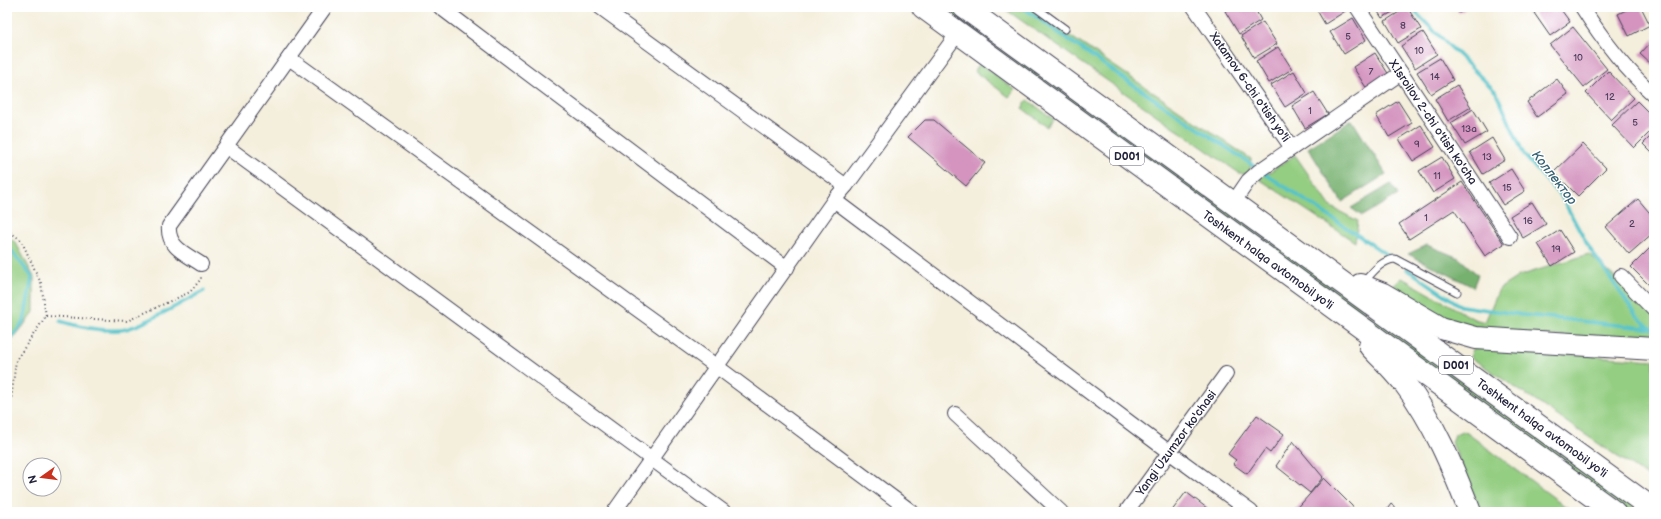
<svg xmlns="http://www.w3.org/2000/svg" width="1661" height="519" viewBox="0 0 1661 519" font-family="'Balsamiq Sans',sans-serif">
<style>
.green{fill:#94ce82;stroke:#5b785e}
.forest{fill:#77b170;stroke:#4c6a56}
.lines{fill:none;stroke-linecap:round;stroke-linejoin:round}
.stream{stroke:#55c3ca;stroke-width:3.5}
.building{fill:#d494bf}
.service-casing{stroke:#424153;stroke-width:9}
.minor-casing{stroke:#424153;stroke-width:16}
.trunk-casing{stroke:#424153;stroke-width:24}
.path{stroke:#424153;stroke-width:2;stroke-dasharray:1 3;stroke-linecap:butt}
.service{stroke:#fff;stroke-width:7}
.minor{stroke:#fff;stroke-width:14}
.trunk{stroke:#fff;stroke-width:22}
.labels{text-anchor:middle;stroke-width:3;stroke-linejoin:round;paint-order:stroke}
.number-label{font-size:10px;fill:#4e3e5c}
.shield{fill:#fff;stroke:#646476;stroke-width:1}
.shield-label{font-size:11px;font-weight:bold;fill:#22223b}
.street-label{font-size:12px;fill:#22223b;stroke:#fff}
.water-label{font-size:13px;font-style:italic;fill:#366274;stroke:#fff}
</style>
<rect width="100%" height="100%" fill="#fff"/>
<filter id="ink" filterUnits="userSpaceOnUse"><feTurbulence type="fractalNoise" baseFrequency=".025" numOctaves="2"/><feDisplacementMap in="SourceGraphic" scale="8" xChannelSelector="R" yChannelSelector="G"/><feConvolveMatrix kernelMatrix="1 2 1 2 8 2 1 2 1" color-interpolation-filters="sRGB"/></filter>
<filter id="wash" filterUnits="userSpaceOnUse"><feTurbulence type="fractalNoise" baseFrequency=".012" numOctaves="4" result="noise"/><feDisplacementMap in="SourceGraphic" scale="16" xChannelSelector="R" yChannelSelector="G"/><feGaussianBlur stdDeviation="0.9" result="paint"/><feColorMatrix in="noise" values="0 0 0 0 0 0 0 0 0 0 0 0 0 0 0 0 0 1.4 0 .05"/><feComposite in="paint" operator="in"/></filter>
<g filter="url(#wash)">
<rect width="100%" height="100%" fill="#f4efdd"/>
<g class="green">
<path d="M939,7H950L1366,311L1362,316Z"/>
<path d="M1002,7H1031L1067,34L1251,159L1250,171L1245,174L1239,173Z"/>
<path d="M980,63L1015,90L1009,97L974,71Z"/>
<path d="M1028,100L1053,119L1047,127L1022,108Z"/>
<path d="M1295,155L1331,207L1358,221L1355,242L1259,179Z"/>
<path d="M7,236L16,243L34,277V312L11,342L7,371Z"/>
<path d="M1589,254L1654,313V342L1480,331L1414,303L1390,289L1402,278L1474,319L1485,322L1499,289L1519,276Z"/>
<path d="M1369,314L1641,512H1628L1365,320Z"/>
<path d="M1481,347L1501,350L1654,360V481L1470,357L1473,349Z"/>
<path d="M1462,431L1467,433L1573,512H1481L1452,443L1455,434Z"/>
</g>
<g class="forest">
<path d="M1352,120L1386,174L1342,202L1308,148Z"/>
<path d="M1391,184L1398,195L1362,216L1351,208Z"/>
<path d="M1427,245L1459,258L1478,275L1473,287L1408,254Z"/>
</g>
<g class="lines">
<g class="stream">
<path d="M1022,7L1126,80L1257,168"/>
<path d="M1410,7L1496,92L1524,155L1562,198L1590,249L1636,315L1650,328"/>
<path d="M1264,173L1392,258"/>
<path d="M7,245L32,277L24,321L7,344"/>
<path d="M1407,269L1461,306L1524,315L1654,329"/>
<path d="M60,321C79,327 100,331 120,330C139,329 186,300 204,291"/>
</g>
</g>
<g id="blocks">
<g class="building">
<path d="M1233,7H1254L1261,20L1239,34L1225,11Z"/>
<path d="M1315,7H1345L1347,10L1325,24Z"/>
<path d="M1375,7H1401L1382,18Z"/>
<path d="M1407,7L1421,29L1398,43L1385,21Z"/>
<path d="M1455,7H1468L1459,13Z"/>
<path d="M1543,7H1559L1570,22L1550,36L1534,13Z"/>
<path d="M1632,7H1641L1650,25L1629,36L1618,14Z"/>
<path d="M1353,18L1366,40L1344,54L1330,32Z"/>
<path d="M1263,22L1277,44L1254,58L1241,36Z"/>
<path d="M1573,27L1607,69L1584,87L1550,45Z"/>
<path d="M1423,32L1437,54L1415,68L1401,46Z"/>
<path d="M1654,39V67L1640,54Z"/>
<path d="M1278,47L1292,69L1269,83L1256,61Z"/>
<path d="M1375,53L1389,75L1367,89L1353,67Z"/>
<path d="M1440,58L1453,80L1431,94L1417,72Z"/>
<path d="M1294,71L1307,93L1285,107L1271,85Z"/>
<path d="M1608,71L1634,98L1611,120L1586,93Z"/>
<path d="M1557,79L1568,94L1537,117L1527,102Z"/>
<path d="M1457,85L1471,107L1448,121L1435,99Z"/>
<path d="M1314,92L1328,114L1305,128L1292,106Z"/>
<path d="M1398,101L1412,123L1389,137L1376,115Z"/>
<path d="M1637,101L1654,118V128L1634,148L1612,125Z"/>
<path d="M1473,109L1487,132L1465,145L1451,123Z"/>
<path d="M925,120H934L985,163L966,186L908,137Z"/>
<path d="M1421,125L1435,147L1413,161L1399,139Z"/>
<path d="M1654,133V155L1643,144Z"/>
<path d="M1492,138L1505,160L1483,174L1470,152Z"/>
<path d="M1583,144L1606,168L1578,196L1554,172Z"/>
<path d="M1442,157L1455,179L1433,193L1419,171Z"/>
<path d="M1511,169L1525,191L1503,205L1489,183Z"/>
<path d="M1462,182L1504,244L1485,256L1454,210L1409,239L1399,224Z"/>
<path d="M1638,199L1654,218V232L1629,254L1606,227Z"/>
<path d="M1532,202L1546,224L1523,238L1510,216Z"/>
<path d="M1560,230L1574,252L1552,266L1538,244Z"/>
<path d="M1654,244V290L1631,267Z"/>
<path d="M1257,415L1284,434L1270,453L1265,449L1247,474L1233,464L1236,460L1228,454Z"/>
<path d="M1293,441L1323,477L1310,493L1276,466Z"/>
<path d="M1324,478L1352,506L1356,512H1294Z"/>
<path d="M1186,492L1212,512H1171Z"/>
<path d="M1391,504L1400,512H1385Z"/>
</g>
</g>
</g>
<g filter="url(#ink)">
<use href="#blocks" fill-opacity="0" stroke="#424153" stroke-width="1"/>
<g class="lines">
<defs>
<g id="service">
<path d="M1035,7L1065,29"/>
<path d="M1363,283C1372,273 1381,260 1395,259L1457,292"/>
</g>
<g id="minor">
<path d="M440,7L787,268"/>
<path d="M600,7L846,186"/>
<path d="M1194,7L1292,148"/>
<path d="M1357,7L1510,237"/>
<path d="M1582,7C1602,39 1626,70 1654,95"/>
<path d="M289,58L716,366L912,512"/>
<path d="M227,147L724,512"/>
<path d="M834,200L1169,452L1251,512"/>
<path d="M1233,203L1248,181L1259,171L1401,73"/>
<path d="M201,264C186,254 167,247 169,226L325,7"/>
<path d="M1621,276L1654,310"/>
<path d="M955,414L1061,512"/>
<path d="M614,512L834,200L846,186L958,33"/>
<path d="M1126,512L1226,374"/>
</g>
<g id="trunk">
<path d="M923,7L1614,512"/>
<path d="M964,7L1654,510"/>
<path d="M1360,285L1383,294L1441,328L1476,338L1654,349"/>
<path d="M1370,346C1382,359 1395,371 1405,384C1434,422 1453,468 1470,512"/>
</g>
</defs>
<use href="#service" class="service-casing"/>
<use href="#minor" class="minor-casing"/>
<use href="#trunk" class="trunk-casing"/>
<g class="path">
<path d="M7,230L21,240L41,283L46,316L16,360L7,433"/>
<path d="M46,316L127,321L190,292L201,279V276"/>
</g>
<use href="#service" class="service"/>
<use href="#minor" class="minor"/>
<use href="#trunk" class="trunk"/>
</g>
</g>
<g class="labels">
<g class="number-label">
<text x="1403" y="29">8</text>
<text x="1348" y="40">5</text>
<text x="1419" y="54">10</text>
<text x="1578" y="61">10</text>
<text x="1371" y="75">7</text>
<text x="1435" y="80">14</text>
<text x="1610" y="100">12</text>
<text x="1310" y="114">1</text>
<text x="1635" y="126">5</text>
<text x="1469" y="132">13a</text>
<text x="1417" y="147">9</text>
<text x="1487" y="160">13</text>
<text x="1437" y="179">11</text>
<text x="1507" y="191">15</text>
<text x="1426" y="221">1</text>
<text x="1528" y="224">16</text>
<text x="1632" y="227">2</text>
<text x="1556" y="252">19</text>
</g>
<g class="shield">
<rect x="1110" y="147" width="34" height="18" rx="3"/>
<rect x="1439" y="356" width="34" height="18" rx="3"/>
</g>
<g class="shield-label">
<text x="1127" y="160">D001</text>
<text x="1456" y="369">D001</text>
</g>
<g class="street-label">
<text transform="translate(1250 87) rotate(55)" y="4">Xatamov 6-chi o'tish yo'li</text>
<text transform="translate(1433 122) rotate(56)" y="4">X.Isroilov 2-chi o'tish ko'cha</text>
<text transform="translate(1268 260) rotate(36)" y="4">Toshkent halqa avtomobil yo'li</text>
<text transform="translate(1542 428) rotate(36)" y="4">Toshkent halqa avtomobil yo'li</text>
<text transform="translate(1176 443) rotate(-54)" y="4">Yangi Uzumzor ko'chasi</text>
</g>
<g class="water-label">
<text transform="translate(1555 177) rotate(52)" y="5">Коллектор</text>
</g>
</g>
<rect width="1661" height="519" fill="none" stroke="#fff" stroke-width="24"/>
<g transform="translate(42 477) rotate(256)"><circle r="19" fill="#ffffff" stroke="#a7a7b1"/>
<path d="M0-3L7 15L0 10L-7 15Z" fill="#c8321e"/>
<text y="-6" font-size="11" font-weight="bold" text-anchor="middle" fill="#22223b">N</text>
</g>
</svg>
